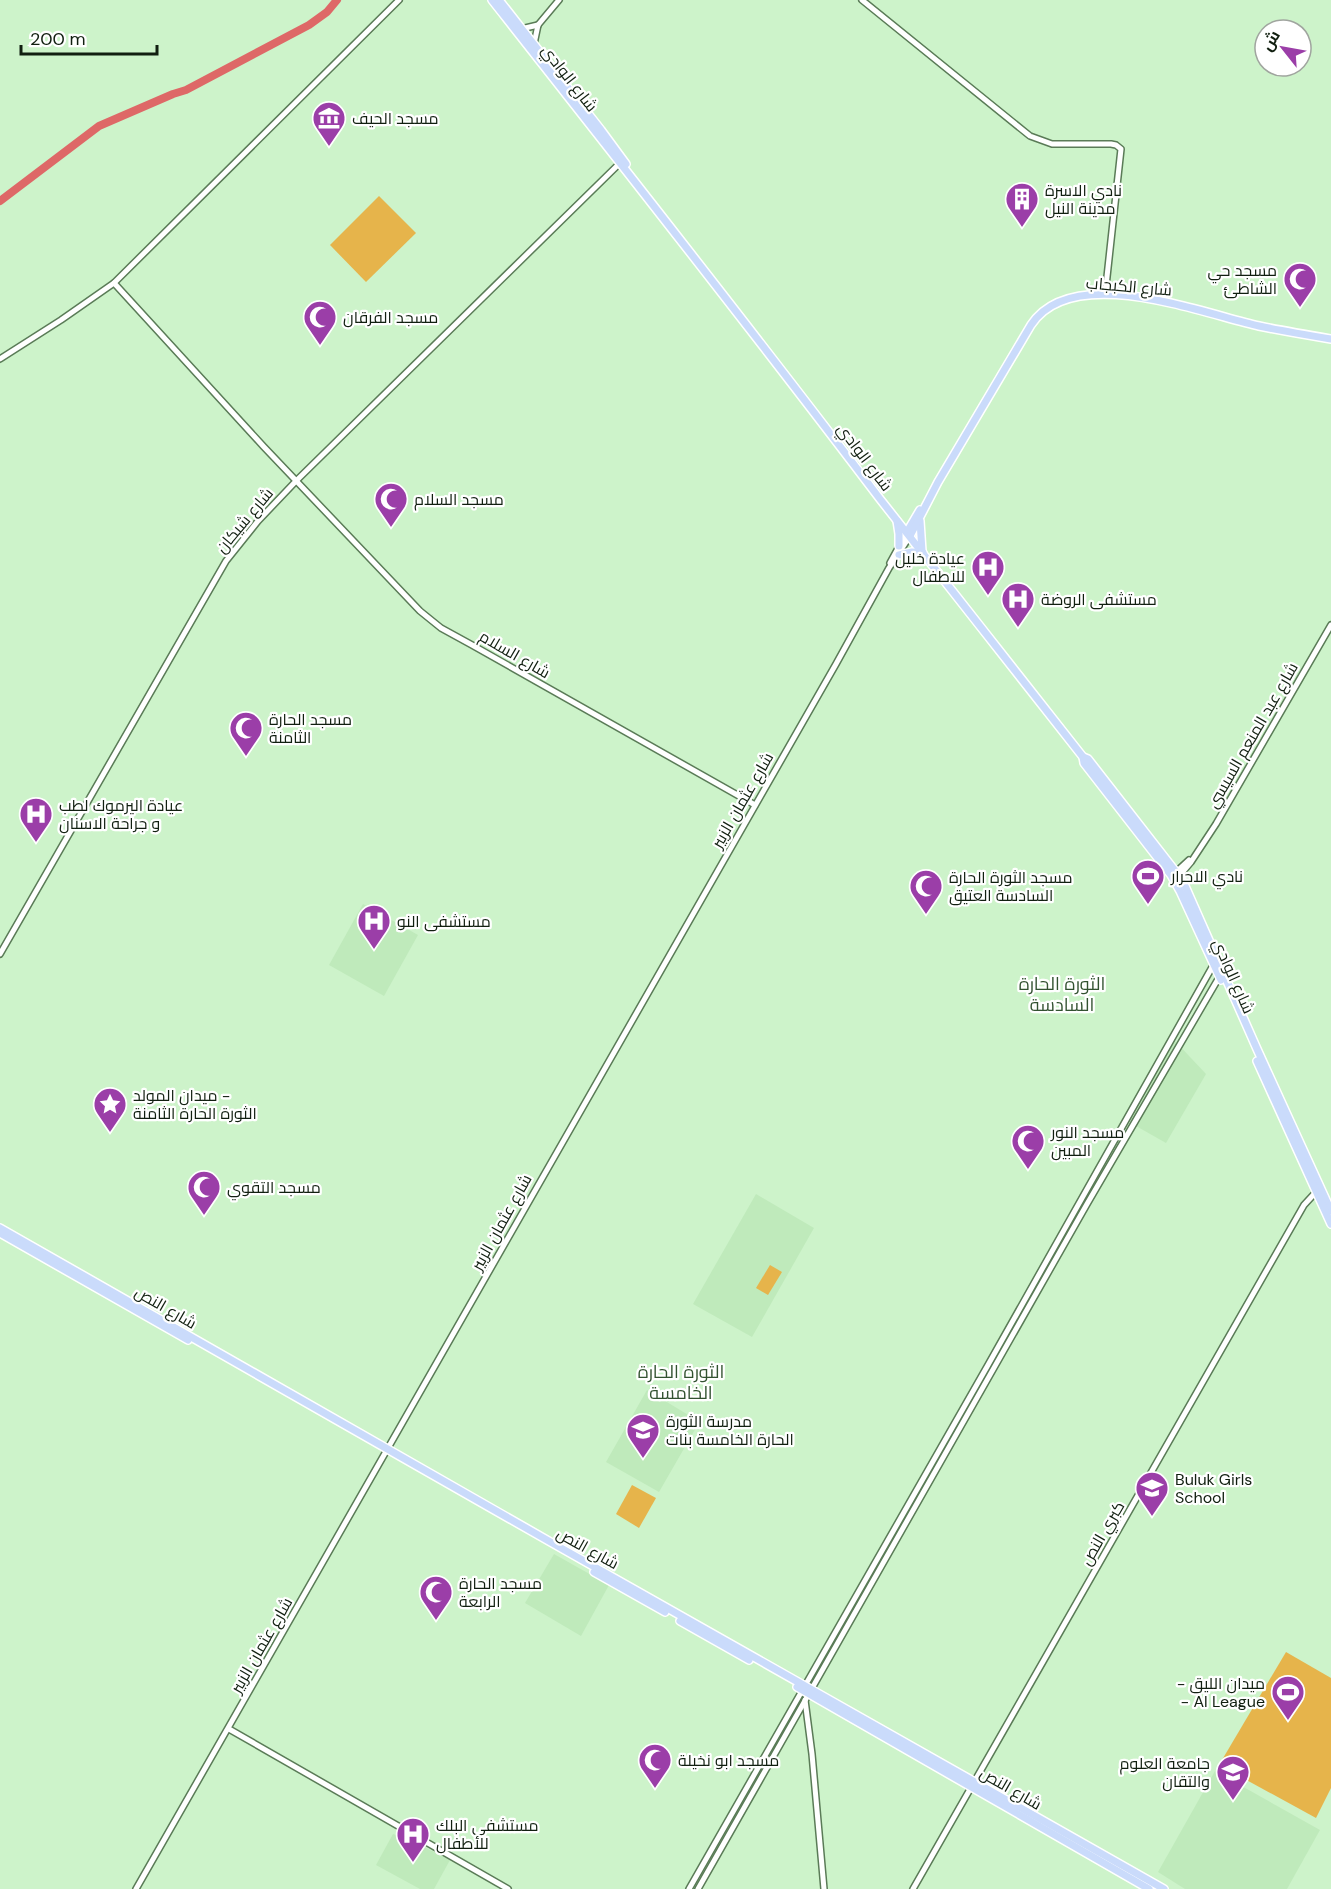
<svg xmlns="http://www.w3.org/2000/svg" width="1331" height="1889" viewBox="0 0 1331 1889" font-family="'DM Sans',Cairo,sans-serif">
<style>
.built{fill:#bfeabb}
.green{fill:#e6b44b}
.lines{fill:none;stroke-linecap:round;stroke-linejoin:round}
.river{stroke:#de6867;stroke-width:8}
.minor-casing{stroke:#5a7b57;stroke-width:8}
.major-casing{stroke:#fff;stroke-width:10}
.minor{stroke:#fff;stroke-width:5}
.major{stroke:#cadbfb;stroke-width:7}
.labels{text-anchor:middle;stroke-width:4.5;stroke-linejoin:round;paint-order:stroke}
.street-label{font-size:16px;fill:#111f10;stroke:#fff}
.poi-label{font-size:16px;fill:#111f10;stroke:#fff;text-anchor:start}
.neighbourhood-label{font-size:18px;fill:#325230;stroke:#fff}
</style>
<rect width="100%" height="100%" fill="#cdf3ca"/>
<g class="built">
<path d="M363,904L418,935L384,996L329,965Z"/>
<path d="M1174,1040L1206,1074L1166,1143L1129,1122Z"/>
<path d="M756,1194L814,1228L752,1337L693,1304Z"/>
<path d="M647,1390L690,1416L691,1413L704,1421L700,1428L697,1426L659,1492L606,1462Z"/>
<path d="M554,1554L609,1585L581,1636L525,1603Z"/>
<path d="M1215,1771L1320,1830L1287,1889H1185L1158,1872Z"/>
<path d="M393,1834L408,1839L450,1860L434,1889H420L376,1865Z"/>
</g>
<g class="green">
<path d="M379,196L416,233L366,282L330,245Z"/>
<path d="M770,1265L782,1272L768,1295L756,1288Z"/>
<path d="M632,1485L656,1498L639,1528L616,1514Z"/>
<path d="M1286,1652L1331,1678V1788L1316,1818L1219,1765Z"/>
</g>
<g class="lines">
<path class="river" d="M0,201L99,126L173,94L186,90L309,25L327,12L337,0"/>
<defs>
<g id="minor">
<path d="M862,0L1030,136L1052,144H1111L1116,145L1121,149L1105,295"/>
<path d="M521,29L538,25"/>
<path d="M534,44L538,25L559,0"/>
<path d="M114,283L264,447L420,611L441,628L472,645L755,805"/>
<path d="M0,359L61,320L114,283L399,0"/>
<path d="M890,563L907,532"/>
<path d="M1176,872L1189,860"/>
<path d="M1179,876L1191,862L1216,824L1331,625"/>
<path d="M0,954L226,561L258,521L297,480L621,162"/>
<path d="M805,1700L812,1754L824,1889"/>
<path d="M229,1729L508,1889"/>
<path d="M136,1889L836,664L889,568L910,536"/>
<path d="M689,1889L988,1365L1215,962"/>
<path d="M698,1889L1087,1204L1221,974"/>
<path d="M913,1889L1304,1205L1316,1192"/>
</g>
<g id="major">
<path d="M492,0C622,165 753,331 880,499C948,585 1015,671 1083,757L1088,759L1179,876L1185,886L1257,1049L1331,1211"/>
<path d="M499,0L601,130L626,164"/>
<path d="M897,521L899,534V546"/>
<path d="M920,521L922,551"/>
<path d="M907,532L920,510"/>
<path d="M910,536L938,482L1031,325C1072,262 1201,313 1259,326C1283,331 1307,335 1331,339"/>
<path d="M899,555L912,552L923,553"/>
<path d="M1083,757L1084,763L1171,875L1180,891L1221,980"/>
<path d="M1257,1061L1331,1224"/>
<path d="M0,1228L554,1544L1164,1889"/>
<path d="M0,1233L188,1340"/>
<path d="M594,1572L665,1612"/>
<path d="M680,1621L749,1660"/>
<path d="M797,1687L1149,1889"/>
</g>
</defs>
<use href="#minor" class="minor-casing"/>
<use href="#major" class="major-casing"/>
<use href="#minor" class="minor"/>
<use href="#major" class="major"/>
</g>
<defs>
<symbol id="museum-pin" viewBox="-11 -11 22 30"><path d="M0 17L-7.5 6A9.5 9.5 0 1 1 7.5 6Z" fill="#9b3ea8" stroke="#fff"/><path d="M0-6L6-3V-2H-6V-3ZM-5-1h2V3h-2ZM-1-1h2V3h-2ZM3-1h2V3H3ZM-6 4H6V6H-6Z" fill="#fff"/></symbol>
<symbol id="building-pin" viewBox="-11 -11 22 30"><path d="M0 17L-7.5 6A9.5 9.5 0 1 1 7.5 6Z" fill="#9b3ea8" stroke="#fff"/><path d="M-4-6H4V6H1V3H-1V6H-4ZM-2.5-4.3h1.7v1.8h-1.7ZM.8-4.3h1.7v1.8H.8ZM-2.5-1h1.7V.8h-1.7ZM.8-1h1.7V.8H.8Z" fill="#fff"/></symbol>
<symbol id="mosque-pin" viewBox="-11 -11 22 30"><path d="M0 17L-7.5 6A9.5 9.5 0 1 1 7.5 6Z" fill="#9b3ea8" stroke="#fff"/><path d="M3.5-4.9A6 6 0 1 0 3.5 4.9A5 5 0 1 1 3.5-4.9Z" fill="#fff"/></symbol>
<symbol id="hospital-pin" viewBox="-11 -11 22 30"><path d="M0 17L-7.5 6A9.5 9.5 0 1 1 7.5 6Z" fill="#9b3ea8" stroke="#fff"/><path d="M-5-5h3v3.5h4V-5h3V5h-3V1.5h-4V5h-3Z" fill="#fff"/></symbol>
<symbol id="stadium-pin" viewBox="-11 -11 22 30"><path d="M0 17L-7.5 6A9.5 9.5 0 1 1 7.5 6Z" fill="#9b3ea8" stroke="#fff"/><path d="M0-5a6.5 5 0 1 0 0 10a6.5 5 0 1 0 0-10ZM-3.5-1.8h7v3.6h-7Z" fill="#fff"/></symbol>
<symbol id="sight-pin" viewBox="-11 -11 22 30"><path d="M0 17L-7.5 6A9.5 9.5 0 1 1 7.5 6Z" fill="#9b3ea8" stroke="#fff"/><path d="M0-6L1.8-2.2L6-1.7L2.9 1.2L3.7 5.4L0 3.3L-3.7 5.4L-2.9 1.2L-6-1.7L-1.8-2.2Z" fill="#fff"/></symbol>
<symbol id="school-pin" viewBox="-11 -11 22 30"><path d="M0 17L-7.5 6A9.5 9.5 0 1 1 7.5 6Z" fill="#9b3ea8" stroke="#fff"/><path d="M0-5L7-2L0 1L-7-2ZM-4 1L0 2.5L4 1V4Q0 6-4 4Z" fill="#fff"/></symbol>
<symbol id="university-pin" viewBox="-11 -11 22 30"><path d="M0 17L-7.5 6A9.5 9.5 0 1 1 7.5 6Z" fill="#9b3ea8" stroke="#fff"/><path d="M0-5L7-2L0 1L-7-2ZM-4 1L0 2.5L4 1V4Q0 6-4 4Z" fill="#fff"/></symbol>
</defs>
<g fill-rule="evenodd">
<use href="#museum-pin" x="310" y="99" width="38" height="52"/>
<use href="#building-pin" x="1003" y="180" width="38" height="52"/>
<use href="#mosque-pin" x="1281" y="260" width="38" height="52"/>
<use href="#mosque-pin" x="301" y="298" width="38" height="52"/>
<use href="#mosque-pin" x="372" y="480" width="38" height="52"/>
<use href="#hospital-pin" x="969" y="548" width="38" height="52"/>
<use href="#hospital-pin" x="999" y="580" width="38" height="52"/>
<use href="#mosque-pin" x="227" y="709" width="38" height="52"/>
<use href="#hospital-pin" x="17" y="795" width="38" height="52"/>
<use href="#stadium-pin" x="1129" y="857" width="38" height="52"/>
<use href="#mosque-pin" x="907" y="867" width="38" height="52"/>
<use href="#hospital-pin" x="355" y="902" width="38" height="52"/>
<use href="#sight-pin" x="91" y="1085" width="38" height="52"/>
<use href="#mosque-pin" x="1009" y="1122" width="38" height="52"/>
<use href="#mosque-pin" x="185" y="1168" width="38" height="52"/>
<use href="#school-pin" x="624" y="1411" width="38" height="52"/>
<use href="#school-pin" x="1133" y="1469" width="38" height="52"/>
<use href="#mosque-pin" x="417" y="1573" width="38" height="52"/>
<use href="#stadium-pin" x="1269" y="1673" width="38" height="52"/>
<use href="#mosque-pin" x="636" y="1741" width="38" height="52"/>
<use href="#university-pin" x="1214" y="1753" width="38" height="52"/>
<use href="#hospital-pin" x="394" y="1815" width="38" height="52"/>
</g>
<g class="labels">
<g class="street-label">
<text transform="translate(570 78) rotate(52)" y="6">شارع الوادي</text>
<text transform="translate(1129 286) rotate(5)" y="6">شارع الكبجاب</text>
<text transform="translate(865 457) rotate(53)" y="6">شارع الوادي</text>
<text transform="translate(244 520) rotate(-50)" y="6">شارع شيكان</text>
<text transform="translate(515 654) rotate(30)" y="6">شارع السلام</text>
<text transform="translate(1252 735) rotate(-60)" y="6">شارع عبد المنعم السيسي</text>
<text transform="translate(742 800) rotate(-60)" y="6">شارع عثمان الزبير</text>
<text transform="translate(1234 976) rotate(66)" y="6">شارع الوادي</text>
<text transform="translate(501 1222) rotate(-61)" y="6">شارع عثمان الزبير</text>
<text transform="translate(166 1307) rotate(30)" y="6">شارع النص</text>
<text transform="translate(1102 1533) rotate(-60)" y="6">كبري النص</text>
<text transform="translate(588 1548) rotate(29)" y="6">شارع النص</text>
<text transform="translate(261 1645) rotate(-60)" y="6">شارع عثمان الزبير</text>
<text transform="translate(1011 1788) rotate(30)" y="6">شارع النص</text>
</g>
<g class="poi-label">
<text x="352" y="124">مسجد الحيف</text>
<text x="1045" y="196">نادي الاسرة<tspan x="1045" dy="18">مدينة النيل</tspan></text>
<text x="1277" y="276" text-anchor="end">مسجد حي<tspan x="1277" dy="18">الشاطئ</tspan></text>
<text x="343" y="323">مسجد الفرقان</text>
<text x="414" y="505">مسجد السلام</text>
<text x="965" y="564" text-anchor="end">عيادة خليل<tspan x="965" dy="18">للاطفال</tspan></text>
<text x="1041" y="605">مستشفى الروضة</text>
<text x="269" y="725">مسجد الحارة<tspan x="269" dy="18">الثامنة</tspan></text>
<text x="59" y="811">عيادة اليرموك لطب<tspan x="59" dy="18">و جراحة الاسنان</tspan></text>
<text x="1171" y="882">نادي الاحرار</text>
<text x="949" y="883">مسجد الثورة الحارة<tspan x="949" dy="18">السادسة العتيق</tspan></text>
<text x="397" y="927">مستشفى النو</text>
<text x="133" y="1101">ميدان المولد -<tspan x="133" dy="18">الثورة الحارة الثامنة</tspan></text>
<text x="1051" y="1138">مسجد النور<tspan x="1051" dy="18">المبين</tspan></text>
<text x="227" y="1193">مسجد التقوي</text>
<text x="666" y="1427">مدرسة الثورة<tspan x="666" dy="18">الحارة الخامسة بنات</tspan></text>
<text x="1175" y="1485">Buluk Girls<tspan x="1175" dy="18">School</tspan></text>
<text x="459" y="1589">مسجد الحارة<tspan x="459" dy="18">الرابعة</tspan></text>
<text x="1265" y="1689" text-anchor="end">- ميدان الليق<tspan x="1265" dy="18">- Al League</tspan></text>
<text x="678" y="1766">مسجد ابو نخيلة</text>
<text x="1210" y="1769" text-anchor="end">جامعة العلوم<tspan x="1210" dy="18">والتقان</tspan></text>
<text x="436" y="1831">مستشفى البلك<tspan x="436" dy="18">للأطفال</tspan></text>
</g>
<g class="neighbourhood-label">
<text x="1062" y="990">الثورة الحارة<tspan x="1062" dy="21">السادسة</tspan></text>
<text x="681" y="1378">الثورة الحارة<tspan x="681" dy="21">الخامسة</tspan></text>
</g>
</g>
<g transform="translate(1283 48) rotate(301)"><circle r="28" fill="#ffffff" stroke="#a0a59f" stroke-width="1.5"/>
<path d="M0-4.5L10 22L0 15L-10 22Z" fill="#9b3ea8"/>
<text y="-9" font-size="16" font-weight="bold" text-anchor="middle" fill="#111f10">ش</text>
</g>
<path d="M21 45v9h136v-9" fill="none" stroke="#111f10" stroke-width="3"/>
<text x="30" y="45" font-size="18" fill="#111f10" stroke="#ffffff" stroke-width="4.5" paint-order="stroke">200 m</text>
</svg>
